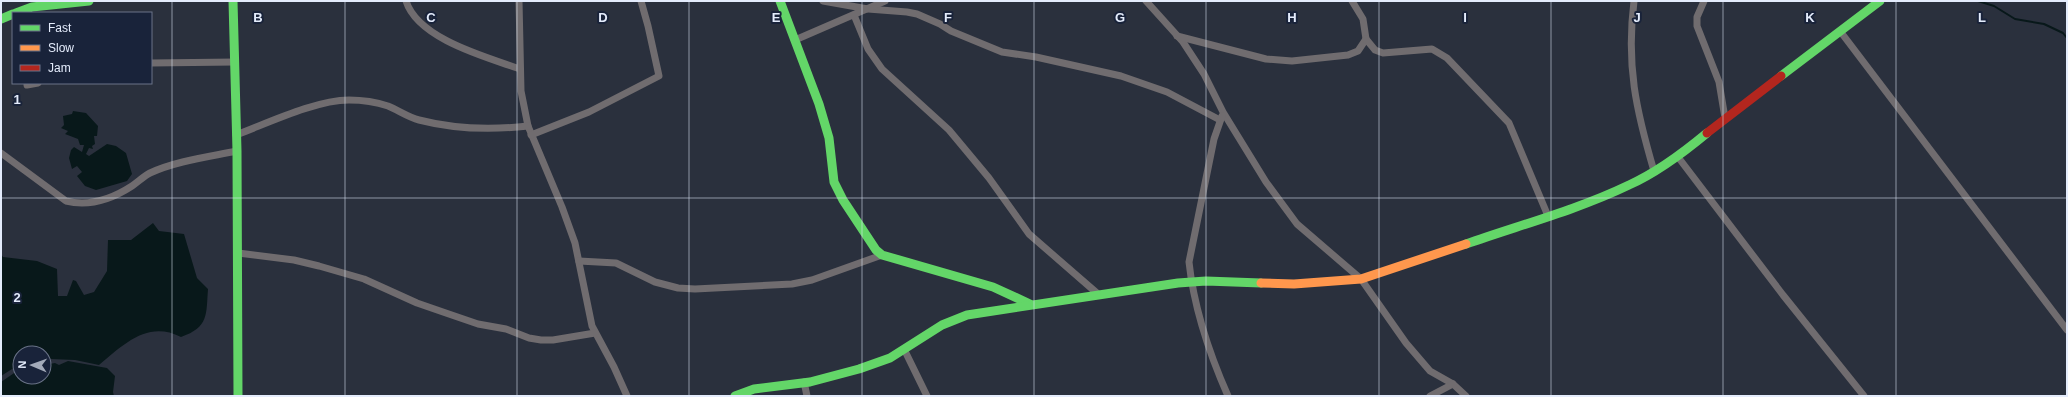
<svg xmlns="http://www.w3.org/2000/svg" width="2068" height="397" viewBox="0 0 2068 397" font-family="Helvetica,sans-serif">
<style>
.water{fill:#08181a}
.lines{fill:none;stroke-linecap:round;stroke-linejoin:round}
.stream{stroke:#08181a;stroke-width:2}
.street{stroke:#706c6f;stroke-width:7}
.fast{stroke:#63d668;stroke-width:9}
.slow{stroke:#ff974d;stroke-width:9}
.jam{stroke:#b3261e;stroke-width:9}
.grid{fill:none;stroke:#e4ecfc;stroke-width:1;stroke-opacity:0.55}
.grid-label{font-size:13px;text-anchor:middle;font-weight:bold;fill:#e4ecfc;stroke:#19233a;stroke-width:4;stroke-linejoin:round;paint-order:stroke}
</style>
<rect width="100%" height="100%" fill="#2a303d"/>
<g class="water">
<path d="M73,111L86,113L98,126L97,136H94L95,144L92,146L93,149L89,148L86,154L89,156L107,144L116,146L126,153L132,174L127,181L96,190L85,186L77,176L82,172L77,166L72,169L69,158L71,150L74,147L82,152L84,145H80L78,139L65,134L68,131L61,128L64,125L63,116L72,114Z"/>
<path d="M153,223L159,231L184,234L197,278L208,289C206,315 209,327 181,337C148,320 124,344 99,365L75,360L51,359L38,351L20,353V364L1,376V254L3,257L37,261L57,269L58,296H67L73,280L76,281L84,295L94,292L107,271L108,240H131Z"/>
<path d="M68,361L107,368L115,376L113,392L114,396H1V382L20,369V377H44V365L55,363L59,365Z"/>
</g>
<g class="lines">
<g class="stream">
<path d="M1939,1H1953"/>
<path d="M1978,1L1994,6L2015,19L2044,24L2063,33L2067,38"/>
</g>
<g class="street">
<path d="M406,1C418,39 486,57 520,69"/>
<path d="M519,1L521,91L528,126L562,207L575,243L592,326L614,367L627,396"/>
<path d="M823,1L868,9L907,12L917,14L940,24L951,31L1002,52L1036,57L1121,76L1167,92L1220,120"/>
<path d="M1146,1L1183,42L1204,74L1223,112L1266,182L1297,224L1361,279L1406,343L1430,371L1453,384L1466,396"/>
<path d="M1634,1C1626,65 1636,110 1654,171"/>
<path d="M1704,1L1697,17V26L1719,82L1725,118"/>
<path d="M854,15L868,49L882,69L949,130L989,178L1029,234L1098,294"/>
<path d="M1840,31L2067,330"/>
<path d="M1177,36L1266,59L1292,61L1348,55L1358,51L1366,39L1363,19L1352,1"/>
<path d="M1366,39L1375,50L1383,53L1432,49L1447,58L1509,123L1548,216"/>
<path d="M795,40L885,1"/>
<path d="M151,63L235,62"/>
<path d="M38,83L27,85L38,83"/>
<path d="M1222,116L1214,139L1189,262C1194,309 1209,353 1228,396"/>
<path d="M236,135C268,123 316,100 349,100C362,100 376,102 388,106C398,110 408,117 419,120C454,129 492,130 528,126"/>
<path d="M531,135L589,112L659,76L648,26L641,1"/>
<path d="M1,153L66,201C90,207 112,199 132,186C138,182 144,176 150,173C176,161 208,157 237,151"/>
<path d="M1678,157L1783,295L1864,396"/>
<path d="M238,253L294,260L319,266L364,279L417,303L443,312L478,324L506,329L529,338L541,340H553L595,333"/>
<path d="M579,261L616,263L655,282L678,288L695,289L792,284L812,280L882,255"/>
<path d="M904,349L927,396"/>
<path d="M804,382L807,396"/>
<path d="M1430,396L1453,384"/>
</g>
<g class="fast">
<path d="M233,1L237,151L238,396"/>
<path d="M780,1L819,104L829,138L834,182L843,200L876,250L882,255L993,287L1030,304"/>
<path d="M16,13L32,7L89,1"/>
<path d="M1,19L13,14"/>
<path d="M1781,76L1880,1"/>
<path d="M1466,244C1520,225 1577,210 1629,185C1658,172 1683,153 1707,133"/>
<path d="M735,396L754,389L810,382L859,369L890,358L942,325L967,315L1178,283L1206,281L1261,283"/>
</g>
<path class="slow" d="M1261,283L1294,284L1361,279L1466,244"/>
<path class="jam" d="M1707,133L1781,76"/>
</g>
<path class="grid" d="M172,1V396M345,1V396M517,1V396M689,1V396M862,1V396M1034,1V396M1206,1V396M1379,1V396M1551,1V396M1723,1V396M1896,1V396M1,198H2067"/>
<g class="grid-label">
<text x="258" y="22">B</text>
<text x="431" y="22">C</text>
<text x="603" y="22">D</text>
<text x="776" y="22">E</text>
<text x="948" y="22">F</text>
<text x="1120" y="22">G</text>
<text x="1292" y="22">H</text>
<text x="1465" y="22">I</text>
<text x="1637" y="22">J</text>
<text x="1810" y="22">K</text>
<text x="1982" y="22">L</text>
<text x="17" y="104">1</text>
<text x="17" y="302">2</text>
</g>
<rect width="2068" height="397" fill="none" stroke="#e4ecfc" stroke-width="4"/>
<rect x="12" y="12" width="140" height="72" fill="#19233a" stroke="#6a7388"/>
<rect x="20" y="25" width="20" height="6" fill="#63d668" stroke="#6a7388"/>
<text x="48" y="32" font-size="12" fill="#e4ecfc">Fast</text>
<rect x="20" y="45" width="20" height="6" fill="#ff974d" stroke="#6a7388"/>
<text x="48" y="52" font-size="12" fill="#e4ecfc">Slow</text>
<rect x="20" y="65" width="20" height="6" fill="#b3261e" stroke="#6a7388"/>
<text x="48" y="72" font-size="12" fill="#e4ecfc">Jam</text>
<g transform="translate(32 365) rotate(272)"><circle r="19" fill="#19233a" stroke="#6a7388"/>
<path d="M0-3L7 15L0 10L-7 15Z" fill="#a3aab9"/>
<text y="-6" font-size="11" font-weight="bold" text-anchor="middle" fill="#e4ecfc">N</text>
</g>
</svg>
